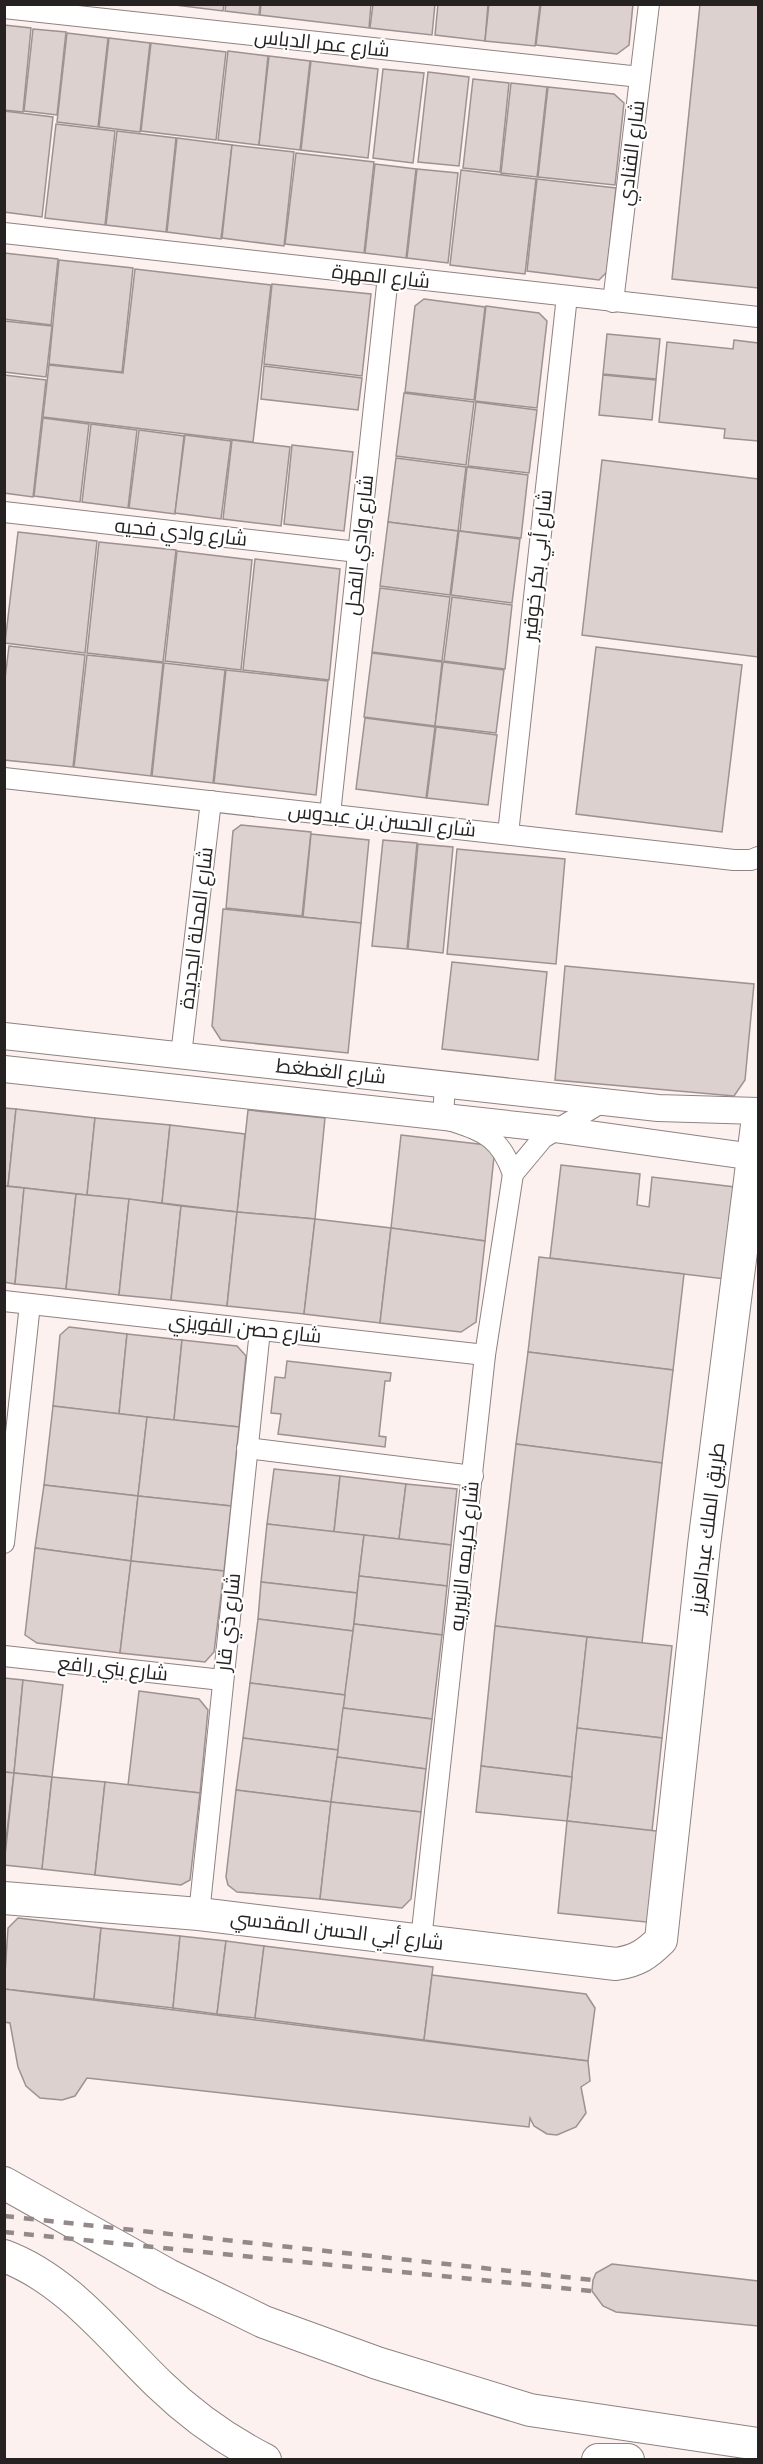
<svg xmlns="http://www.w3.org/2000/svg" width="763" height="2464" viewBox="0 0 763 2464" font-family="'Exo 2',Cairo,sans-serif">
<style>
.building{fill:#dcd1cf;stroke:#9d9291;stroke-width:1.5}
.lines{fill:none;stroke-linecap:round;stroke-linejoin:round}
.minor-casing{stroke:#8e8382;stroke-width:22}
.tertiary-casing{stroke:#8e8382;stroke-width:28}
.primary-casing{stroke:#8e8382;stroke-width:34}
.minor{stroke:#fff;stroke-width:20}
.tertiary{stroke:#fff;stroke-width:26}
.primary{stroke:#fff;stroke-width:32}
.rail{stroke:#928a89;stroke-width:4.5;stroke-dasharray:10 10;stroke-linecap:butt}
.labels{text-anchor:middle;stroke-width:4.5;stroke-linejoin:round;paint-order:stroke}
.street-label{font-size:20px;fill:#262222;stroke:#fff}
</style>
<rect width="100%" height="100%" fill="#fdf1ef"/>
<g class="building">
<path d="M167,4H224L223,11Z"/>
<path d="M226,4H260L259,15L225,11Z"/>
<path d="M261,4H371L369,28L260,15Z"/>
<path d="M373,4H435L432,35L370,28Z"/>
<path d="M438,4H488L485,41L435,35Z"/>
<path d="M489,4H540L535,46L485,41Z"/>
<path d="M541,4H633L629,45L617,54L536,45Z"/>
<path d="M700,4H758V288L672,279Z"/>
<path d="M4,25L31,28L23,112L4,110Z"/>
<path d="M33,29L66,32L57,115L24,111Z"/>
<path d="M67,33L108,38L98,127L57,122Z"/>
<path d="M109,38L150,43L140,132L99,127Z"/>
<path d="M151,43L226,52L216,140L141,131Z"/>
<path d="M228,51L268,56L259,145L218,140Z"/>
<path d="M269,56L310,61L300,150L259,145Z"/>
<path d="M311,61L378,69L368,158L301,150Z"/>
<path d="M383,69L424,73L413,163L373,158Z"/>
<path d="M428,72L469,77L459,166L418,162Z"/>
<path d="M473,79L509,83L500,172L463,168Z"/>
<path d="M511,83L547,87L537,177L501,173Z"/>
<path d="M548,87L614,94L624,103L615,185L538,177Z"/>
<path d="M4,111L53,117L42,217L4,212Z"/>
<path d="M56,124L115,131L105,225L45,218Z"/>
<path d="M117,131L176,138L166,232L106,225Z"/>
<path d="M177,138L232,145L221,239L167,232Z"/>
<path d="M232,145L294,152L284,246L222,238Z"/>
<path d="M296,153L374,162L364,253L285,244Z"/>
<path d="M375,164L416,169L406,258L365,253Z"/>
<path d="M417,169L458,173L448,263L407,258Z"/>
<path d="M461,170L536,179L525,274L450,265Z"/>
<path d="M537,179L616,188L607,272L599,280L527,271Z"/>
<path d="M4,253L58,259L51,325L4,319Z"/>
<path d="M59,260L133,268L122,372L49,364Z"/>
<path d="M135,269L271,285L253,442L43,417L49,365L123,373Z"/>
<path d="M272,284L371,294L362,376L264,364Z"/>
<path d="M424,299L485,307L474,400L405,392L415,306Z"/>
<path d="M486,306L539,313L547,321L537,408L475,401Z"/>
<path d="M4,321L52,326L46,377L4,372Z"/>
<path d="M607,334L660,339L656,379L603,374Z"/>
<path d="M734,340L758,343V441L724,438L725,429L659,422L667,342L733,349Z"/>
<path d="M264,366L362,378L358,410L261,399Z"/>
<path d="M4,375L46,380L33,497L4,493Z"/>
<path d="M603,375L656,380L652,420L599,415Z"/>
<path d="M404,393L474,402L466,465L396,456Z"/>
<path d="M476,402L537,410L529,473L468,466Z"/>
<path d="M43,418L89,424L80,502L34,496Z"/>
<path d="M91,424L137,430L128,508L82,502Z"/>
<path d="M139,430L184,436L175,514L129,508Z"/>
<path d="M185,435L231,441L221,519L175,513Z"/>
<path d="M232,440L290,447L281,526L223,519Z"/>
<path d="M292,445L353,452L344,531L284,524Z"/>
<path d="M396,458L466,467L458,531L388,522Z"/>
<path d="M602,460L758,479V657L582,635Z"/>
<path d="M467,467L528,475L521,538L460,531Z"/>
<path d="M388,522L458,531L450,595L380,586Z"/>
<path d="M459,531L520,539L512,603L451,595Z"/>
<path d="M18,532L97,541L85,653L5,643Z"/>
<path d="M99,542L176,550L163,662L87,653Z"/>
<path d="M177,551L252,560L241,670L165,661Z"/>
<path d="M255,559L340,569L329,680L243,670Z"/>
<path d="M380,588L450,597L442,661L372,652Z"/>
<path d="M452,597L512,605L505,669L444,661Z"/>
<path d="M9,646L85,655L73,767L4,760V687Z"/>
<path d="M596,647L742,665L722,832L576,814Z"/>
<path d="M372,653L442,662L435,726L364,717Z"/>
<path d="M87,655L163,663L151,776L74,767Z"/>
<path d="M443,662L504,670L496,733L435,726Z"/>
<path d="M164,663L225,670L213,783L152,776Z"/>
<path d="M226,670L328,681L316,795L214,783Z"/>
<path d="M365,718L435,727L426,798L356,789Z"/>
<path d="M436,727L497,735L488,805L427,798Z"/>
<path d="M241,825L311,832L302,916L226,908L233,831Z"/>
<path d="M311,834L369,840L361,923L303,917Z"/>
<path d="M383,840L417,843L407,949L372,946Z"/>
<path d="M418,844L453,847L443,953L408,949Z"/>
<path d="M457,849L565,859L556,964L447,954Z"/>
<path d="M223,909L361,923L348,1053L221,1040L212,1026Z"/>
<path d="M452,962L547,972L538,1060L442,1049Z"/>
<path d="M565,966L754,984L745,1080L734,1096L555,1080Z"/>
<path d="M4,1108L16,1109L8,1186H4Z"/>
<path d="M16,1109L95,1118L87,1195L8,1186Z"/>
<path d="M248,1110L325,1118L315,1219L237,1212Z"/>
<path d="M95,1118L170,1125L162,1203L87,1195Z"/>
<path d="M170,1125L245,1134L237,1212L162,1203Z"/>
<path d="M401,1135L487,1145L494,1157L485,1241L391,1228Z"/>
<path d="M561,1165L640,1174L637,1205L649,1207L652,1177L735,1187L725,1279L550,1258Z"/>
<path d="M4,1186L24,1188L15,1284L4,1282Z"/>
<path d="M24,1188L76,1194L66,1289L15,1284Z"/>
<path d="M76,1194L129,1199L119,1295L66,1289Z"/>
<path d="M129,1199L181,1206L171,1300L119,1295Z"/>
<path d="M181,1206L237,1212L227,1306L171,1300Z"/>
<path d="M237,1212L315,1219L304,1314L227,1306Z"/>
<path d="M315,1219L391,1228L380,1323L304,1314Z"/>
<path d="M391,1228L485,1241L476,1322L461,1332L380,1323Z"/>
<path d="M539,1257L684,1274L673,1370L528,1352Z"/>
<path d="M69,1327L127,1334L119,1414L53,1406L60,1335Z"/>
<path d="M127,1334L182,1340L174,1420L119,1414Z"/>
<path d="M182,1340L237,1346L246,1356L239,1427L174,1420Z"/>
<path d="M528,1352L673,1370L662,1463L516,1444Z"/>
<path d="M287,1361L391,1373L390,1381H385L379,1436L386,1437L385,1447L278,1434L281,1414L271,1413L275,1377L285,1378Z"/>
<path d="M53,1406L147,1417L138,1496L44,1485Z"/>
<path d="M147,1417L239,1427L231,1506L138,1496Z"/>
<path d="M516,1444L662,1463L642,1643L495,1626Z"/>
<path d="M274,1469L340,1476L334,1532L267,1524Z"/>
<path d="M340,1476L406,1484L399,1539L334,1532Z"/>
<path d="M406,1484L457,1489L451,1545L399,1539Z"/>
<path d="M44,1485L138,1496L131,1561L35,1548Z"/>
<path d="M138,1496L231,1506L224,1571L131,1561Z"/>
<path d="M267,1524L364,1535L357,1593L261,1582Z"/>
<path d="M364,1535L451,1545L447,1586L359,1576Z"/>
<path d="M35,1548L131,1561L120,1653L37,1643L25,1635Z"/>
<path d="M131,1561L224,1571L214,1652L205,1662L120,1653Z"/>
<path d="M359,1576L447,1586L442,1635L354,1624Z"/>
<path d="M261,1582L357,1593L353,1631L258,1619Z"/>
<path d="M258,1619L353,1631L345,1695L250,1683Z"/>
<path d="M354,1624L442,1635L432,1719L343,1708Z"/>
<path d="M495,1626L587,1637L572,1777L481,1766Z"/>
<path d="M587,1637L672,1646L662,1738L577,1728Z"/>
<path d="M4,1678L23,1680L14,1773L4,1772Z"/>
<path d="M23,1680L63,1685L52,1777L14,1773Z"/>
<path d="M250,1683L345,1695L338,1750L243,1738Z"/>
<path d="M139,1691L199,1699L208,1710L200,1793L128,1785Z"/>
<path d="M343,1708L432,1719L426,1769L337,1757Z"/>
<path d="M577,1728L662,1738L652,1831L567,1821Z"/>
<path d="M243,1738L338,1750L331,1802L236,1790Z"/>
<path d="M337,1757L426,1769L421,1812L331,1802Z"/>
<path d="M481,1766L572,1777L567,1821L476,1812Z"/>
<path d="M4,1772L14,1773L4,1857Z"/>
<path d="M14,1773L52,1777L42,1869L4,1865Z"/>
<path d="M52,1777L105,1782L95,1875L42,1869Z"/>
<path d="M105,1782L200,1793L190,1880L181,1885L95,1875Z"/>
<path d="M236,1790L331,1802L320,1899L237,1892L228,1885L226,1877Z"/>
<path d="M331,1802L421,1812L411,1899L402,1908L320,1899Z"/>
<path d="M567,1821L665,1832L656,1923L558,1913Z"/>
<path d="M18,1918L101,1928L94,1999L4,1989L8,1928Z"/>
<path d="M101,1928L180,1936L173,2008L94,1999Z"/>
<path d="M180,1936L226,1941L217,2014L173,2008Z"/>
<path d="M226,1941L264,1946L255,2018L217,2014Z"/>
<path d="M264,1946L433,1967L424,2040L255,2018Z"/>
<path d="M432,1975L586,1994L595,2008L588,2061L424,2040Z"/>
<path d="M4,1989L588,2061L590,2081L581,2087L586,2113L576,2127L557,2135L547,2134L534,2126L530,2118L529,2127L87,2078L75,2096L62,2100L40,2098L26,2086L18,2067L10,2023L4,2022Z"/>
<path d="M612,2264L758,2281V2326L616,2312L603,2306L592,2291L593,2280L596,2273Z"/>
</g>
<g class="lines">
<defs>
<g id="minor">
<path d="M4,8L640,77"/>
<path d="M4,233L758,317"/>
<path d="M613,302L649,4"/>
<path d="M4,512L358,552"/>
<path d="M4,778L734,860H751L758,857"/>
<path d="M330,814L388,276"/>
<path d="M508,834L567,296"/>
<path d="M181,1055L211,801"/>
<path d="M445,1084L443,1118C480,1131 499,1133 513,1174"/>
<path d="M4,1301L485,1355"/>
<path d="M247,1448L473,1476"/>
<path d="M4,1543L30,1304"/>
<path d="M4,1656L222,1680"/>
<path d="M199,1914L260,1330"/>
<path d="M421,1940L485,1355L513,1174L543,1138L604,1101"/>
</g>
<g id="tertiary">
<path d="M4,1036L658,1108L758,1111"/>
<path d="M4,1069L554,1129L754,1157"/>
</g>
<g id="primary">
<path d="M4,1898L199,1914L616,1964C637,1961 647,1954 661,1940L704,1545L758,1117"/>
<path d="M4,2183L168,2275L264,2322L377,2363L530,2410L758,2444"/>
<path d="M4,2256C67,2279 113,2340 160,2385C191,2415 226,2440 265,2460"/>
<path d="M598,2460H628"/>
</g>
</defs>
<use href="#minor" class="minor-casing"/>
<use href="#tertiary" class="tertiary-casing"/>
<use href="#primary" class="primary-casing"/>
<use href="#minor" class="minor"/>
<use href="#tertiary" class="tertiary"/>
<use href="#primary" class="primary"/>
<g class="rail">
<path d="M4,2216L593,2280"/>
<path d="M4,2232L592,2291"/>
</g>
</g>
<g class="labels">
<g class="street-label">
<text transform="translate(322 43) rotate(6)" y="7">شارع عمر الدباس</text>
<text transform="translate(631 153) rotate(-83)" y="7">شارع القنادي</text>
<text transform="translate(381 276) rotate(6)" y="7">شارع المهرة</text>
<text transform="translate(181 532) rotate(6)" y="7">شارع وادي فحيه</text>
<text transform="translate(359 545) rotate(-84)" y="7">شارع وادي الفحل</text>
<text transform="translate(537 565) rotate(-84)" y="7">شارع أبي بكر خوقير</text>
<text transform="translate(382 820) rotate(6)" y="7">شارع الحسن بن عبدوس</text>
<text transform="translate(196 928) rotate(-83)" y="7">شارع المحلة الجديدة</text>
<text transform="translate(331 1071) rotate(6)" y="7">شارع الغطغط</text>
<text transform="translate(245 1328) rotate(6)" y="7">شارع حصن الفويزي</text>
<text transform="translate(707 1528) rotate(-83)" y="7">طريق الملك عبدالعزيز</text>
<text transform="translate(464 1556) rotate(-84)" y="7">شارع كريمه الزبيريه</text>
<text transform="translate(228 1622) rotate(-84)" y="7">شارع ذي قار</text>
<text transform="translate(113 1668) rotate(6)" y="7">شارع بني رافع</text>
<text transform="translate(337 1930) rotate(7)" y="7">شارع أبي الحسن المقدسي</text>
</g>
</g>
<rect width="763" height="2464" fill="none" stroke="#262222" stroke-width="12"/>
</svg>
